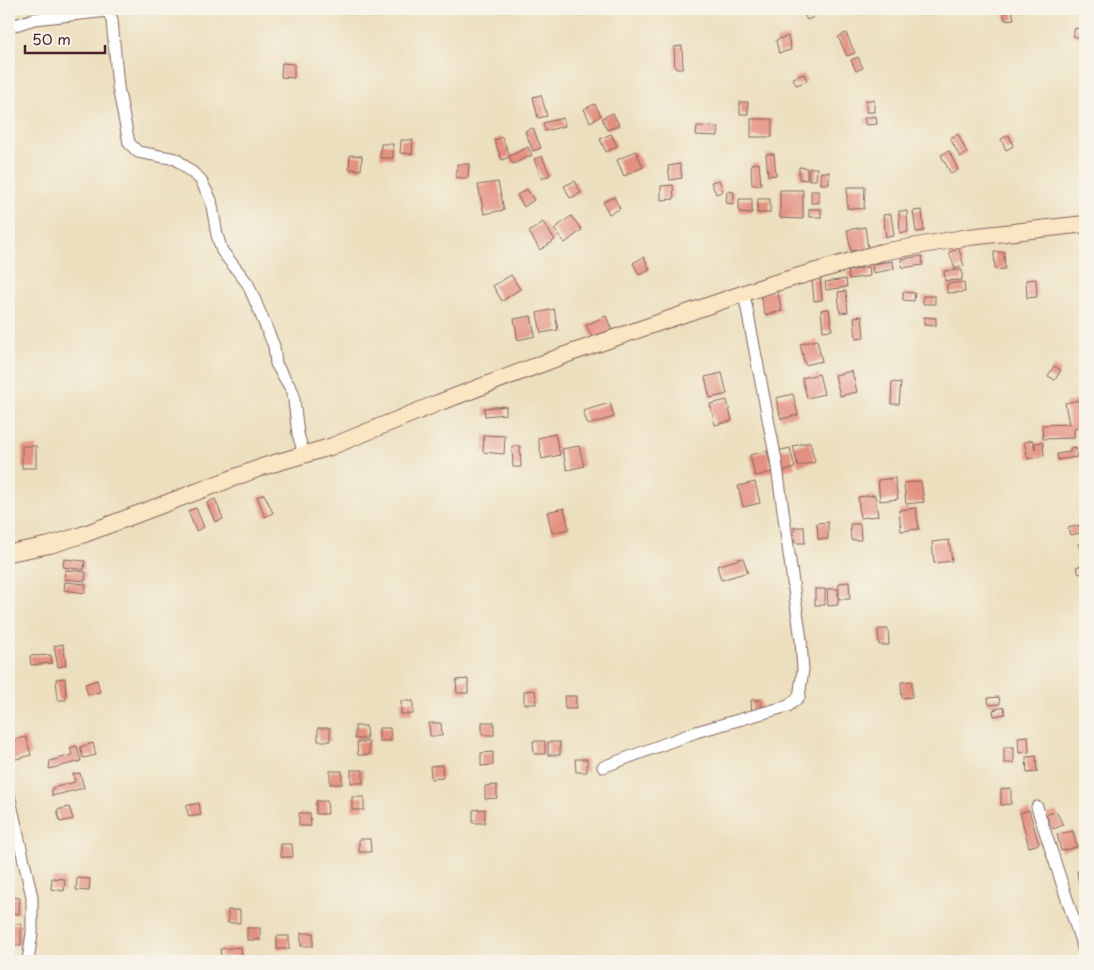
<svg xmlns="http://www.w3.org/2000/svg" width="1094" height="970" viewBox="0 0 1094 970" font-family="'Playpen Sans',sans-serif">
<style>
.building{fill:#e49080}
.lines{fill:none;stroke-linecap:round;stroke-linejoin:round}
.street-casing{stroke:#83625e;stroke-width:13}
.secondary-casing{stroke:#83625e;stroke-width:18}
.street{stroke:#fff;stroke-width:11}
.secondary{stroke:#fbe6c4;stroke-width:16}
</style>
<rect width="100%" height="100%" fill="#f7f3e8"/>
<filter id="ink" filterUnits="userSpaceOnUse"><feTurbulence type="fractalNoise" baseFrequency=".02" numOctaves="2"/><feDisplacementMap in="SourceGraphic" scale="10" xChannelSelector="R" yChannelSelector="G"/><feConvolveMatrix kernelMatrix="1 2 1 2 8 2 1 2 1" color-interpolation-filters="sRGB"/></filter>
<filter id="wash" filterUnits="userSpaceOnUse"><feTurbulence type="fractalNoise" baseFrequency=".0096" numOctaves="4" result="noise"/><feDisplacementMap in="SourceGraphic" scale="20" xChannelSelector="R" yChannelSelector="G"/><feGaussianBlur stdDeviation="1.12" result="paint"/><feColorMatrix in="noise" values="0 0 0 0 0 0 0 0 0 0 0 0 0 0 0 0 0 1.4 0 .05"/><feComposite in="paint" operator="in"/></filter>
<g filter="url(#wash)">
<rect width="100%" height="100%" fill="#ecdfbd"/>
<g id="blocks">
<g class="building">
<path d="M801,9H811L814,17L807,20Z"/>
<path d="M1003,9H1012L1014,19L1005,20Z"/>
<path d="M1075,28L1085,30V39L1073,36Z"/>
<path d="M846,33L855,53L847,56L838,37Z"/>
<path d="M788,36L791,50L779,53L776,40Z"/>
<path d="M682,46L683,68H675L674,47Z"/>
<path d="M858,57L863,68L856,71L851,60Z"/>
<path d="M282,63L294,64V78L281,77Z"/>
<path d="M804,74L807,81L796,85L793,78Z"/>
<path d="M541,95L547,116L538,118L533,97Z"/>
<rect x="866" y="100" width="8" height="12"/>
<rect x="740" y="102" width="8" height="12"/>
<path d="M595,104L601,116L590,122L584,109Z"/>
<path d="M613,113L619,125L607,130L602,118Z"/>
<path d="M876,116L877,124L866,125L864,118Z"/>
<path d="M563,118L565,126L545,131L543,123Z"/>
<rect x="751" y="119" width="21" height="18"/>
<path d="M697,126L718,127V136L696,135Z"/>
<path d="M533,128L541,148L533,151L525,131Z"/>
<path d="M611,134L617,146L606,152L600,139Z"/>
<path d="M958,134L967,153L960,157L950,138Z"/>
<path d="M1009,135L1013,146L1006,150L1001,139Z"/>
<path d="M502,137L510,156L528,147L532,155L513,164L509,157L502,160L494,140Z"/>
<path d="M401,140H413L412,154L400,153Z"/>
<path d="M381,144H393V158H380Z"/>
<path d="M636,151L643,167L624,176L617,160Z"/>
<path d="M949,151L958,170L951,174L941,155Z"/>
<path d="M766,154H774L776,175L768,176Z"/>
<path d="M350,155L362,156L361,170L349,169Z"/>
<path d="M542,156L550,175L542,179L534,159Z"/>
<path d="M759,163L761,185H752L751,164Z"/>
<path d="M457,164H469L468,178H456Z"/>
<path d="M680,164L682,178L670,180L668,166Z"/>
<path d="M799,167L807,168V180L799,179Z"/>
<path d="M809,168H817L816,180H809Z"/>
<rect x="821" y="172" width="8" height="12"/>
<path d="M719,180L723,191L716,194L711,182Z"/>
<path d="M575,181L581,193L570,198L564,186Z"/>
<path d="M498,182L504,210L484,214L478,185Z"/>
<path d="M673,185L674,199L661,200V186Z"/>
<path d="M847,187H865L864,209L847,208Z"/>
<path d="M527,189L534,200L524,207L517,195Z"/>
<path d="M780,190H803V219L780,218Z"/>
<path d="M727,191L734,192V204L726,203Z"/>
<rect x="811" y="191" width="8" height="12"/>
<path d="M614,197L620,209L609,214L603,202Z"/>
<path d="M739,199H752V213L739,212Z"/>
<path d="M758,199H770V213H757Z"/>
<rect x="809" y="209" width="12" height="8"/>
<path d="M922,210L924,231L916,232L913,211Z"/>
<path d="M899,211H907L908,232L900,233Z"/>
<path d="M891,214L894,236L886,237L883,215Z"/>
<path d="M571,216L582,230L565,243L554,229Z"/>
<path d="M543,222L555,240L540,250L529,232Z"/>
<path d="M865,227L868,248L851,251L847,230Z"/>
<path d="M959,249L964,266L955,269L949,252Z"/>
<path d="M994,252H1004L1005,269L995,270Z"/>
<path d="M922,256L923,265L902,268L901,259Z"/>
<path d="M644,257L650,270L639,275L633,263Z"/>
<path d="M893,261L894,269L873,273L872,264Z"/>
<path d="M869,267L870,276L849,279L848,271Z"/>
<path d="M962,270V280L945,281L944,271Z"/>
<path d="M511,275L520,289L502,301L493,286Z"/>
<path d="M820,278L822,300L814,301L812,279Z"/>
<path d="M846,279L847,287L826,290L825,282Z"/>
<path d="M1036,279L1037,297L1027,298L1026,280Z"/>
<path d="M964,282L965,292L947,293V284Z"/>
<path d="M777,290L782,311L765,315L760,294Z"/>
<path d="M846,291L848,312L840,313L838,292Z"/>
<path d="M903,292L915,293L914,301L903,300Z"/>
<rect x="923" y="296" width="12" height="8"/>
<path d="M554,309L558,330L541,333L537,313Z"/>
<path d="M829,309L832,330L823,331L821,310Z"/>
<path d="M531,316L535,336L518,340L514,319Z"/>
<path d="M606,316L613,333L594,341L586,325Z"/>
<path d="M862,316L864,338L856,339L854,317Z"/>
<path d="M924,317L936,318V326L924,325Z"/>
<path d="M817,340L822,361L805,365L800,344Z"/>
<path d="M1054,366L1061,370L1055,380L1048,376Z"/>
<path d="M852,371L857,392L840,396L835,375Z"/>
<path d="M722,373L727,394L710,398L705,377Z"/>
<path d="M819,374L824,394L807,398L802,378Z"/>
<path d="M892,382L901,383L899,404H891Z"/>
<path d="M793,394L798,415L781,419L776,398Z"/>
<path d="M1085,399V427L1074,429V438L1043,439L1042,425L1069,424L1065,403Z"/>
<path d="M727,400L732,421L715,425L710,404Z"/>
<path d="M610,403L614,417L588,425L583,411Z"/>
<path d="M506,406V414L485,416L484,408Z"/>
<path d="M555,434L560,455L542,459L538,438Z"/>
<path d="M484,435L505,436L504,454L483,452Z"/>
<path d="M1033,440L1035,449V443L1043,442L1044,456L1028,459L1024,442Z"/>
<path d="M810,442L815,462L798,466L793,446Z"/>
<rect x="22" y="446" width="14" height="22"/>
<path d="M512,446H520L521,467H513Z"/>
<path d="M579,446L584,466L567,470L562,449Z"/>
<path d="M1076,447L1077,457L1058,460L1057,454L1070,452V448Z"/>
<path d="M790,448L795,468L778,472L773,452Z"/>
<path d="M767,451L772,472L755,476L750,455Z"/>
<path d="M895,478L898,499L880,501L878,480Z"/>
<path d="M921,481L924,502L906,504L904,483Z"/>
<path d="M755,482L760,503L743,507L738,486Z"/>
<path d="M264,494L273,513L265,517L257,497Z"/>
<path d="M875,495L878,516L860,518L858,497Z"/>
<path d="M215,499L223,519L215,522L207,503Z"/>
<path d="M196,508L204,527L196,531L188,511Z"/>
<path d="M564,508L569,529L552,533L547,512Z"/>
<path d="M916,508L919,529L901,531L899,510Z"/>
<path d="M828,522V539H818L817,523Z"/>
<path d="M850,524H860L861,540H851Z"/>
<path d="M1080,525L1081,533L1070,535L1068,528Z"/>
<path d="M794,527H804L805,543H795Z"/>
<path d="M949,540L952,561L934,563L932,542Z"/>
<path d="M1085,541V554L1083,555L1078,544Z"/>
<path d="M743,558L748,572L721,580L717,566Z"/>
<path d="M64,559L85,561L84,570L63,567Z"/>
<path d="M1085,564V572L1079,574L1076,567Z"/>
<path d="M65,570L86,572L85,581L64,579Z"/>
<path d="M65,582L86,584L85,593L64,590Z"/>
<path d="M849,582L850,599H839V583Z"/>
<rect x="815" y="589" width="10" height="16"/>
<path d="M827,589H838V605L828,606Z"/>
<path d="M878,629H888L889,645H879Z"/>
<path d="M63,644L66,665L58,667L54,646Z"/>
<path d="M51,655L52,663L31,665L30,656Z"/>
<path d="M65,678L66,700H58L56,679Z"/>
<path d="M468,679V693H457L456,680Z"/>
<path d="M97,680L100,692L88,695L85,684Z"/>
<path d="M912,681V697L902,698L901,682Z"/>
<path d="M535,690L536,704H524V691Z"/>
<path d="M564,696H576V709H565Z"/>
<path d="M999,697L1000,704L989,705L988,698Z"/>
<path d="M751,700H761L762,716H752Z"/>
<rect x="401" y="701" width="12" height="13"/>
<path d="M1004,707L1005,714L994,716L993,710Z"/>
<rect x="482" y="722" width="12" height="13"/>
<path d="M429,723H441L442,736H430Z"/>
<path d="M355,726H366L367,739H355Z"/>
<rect x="318" y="728" width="12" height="13"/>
<path d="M379,728H390L391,741H379Z"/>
<path d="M1028,736L1029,752L1019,753L1018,737Z"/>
<path d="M26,737L31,755L9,761V741Z"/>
<path d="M533,741H545V754H534Z"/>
<path d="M357,742H369V755H358Z"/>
<rect x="548" y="742" width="12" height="13"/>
<path d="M93,743L96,755L83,758L80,747Z"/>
<path d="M77,746L81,761L49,769L50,761L72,755L70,748Z"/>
<rect x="1004" y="747" width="10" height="16"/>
<path d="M493,752V765L481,766V753Z"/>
<path d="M1036,756L1037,772L1027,773L1026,757Z"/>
<path d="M575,759H587V772H576Z"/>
<path d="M442,765L443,778L431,779L430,766Z"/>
<rect x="351" y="770" width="12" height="13"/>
<rect x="330" y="771" width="12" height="13"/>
<path d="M80,773L84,788L52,796V788L75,782L73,774Z"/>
<path d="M497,785V798L485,799V786Z"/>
<path d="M1011,788V804L1001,805V789Z"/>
<rect x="352" y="797" width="12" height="13"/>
<path d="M316,801H327L328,814H316Z"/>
<path d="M199,803L201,815L189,817L186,806Z"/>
<path d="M69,807L73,819L60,822L57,810Z"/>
<path d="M485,809V823H473V810Z"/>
<path d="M1029,810L1039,844L1029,847L1020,813Z"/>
<path d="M1056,811L1063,825L1053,829L1046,815Z"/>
<path d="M299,813H310L311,826H299Z"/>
<path d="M1073,831L1077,847L1061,851L1057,834Z"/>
<path d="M359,839H370L371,852H359Z"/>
<path d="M281,844H292L293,857H281Z"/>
<path d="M1084,869L1085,882L1079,884L1077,871Z"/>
<path d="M52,878L65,879L64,891L51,889Z"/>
<path d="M77,878L90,879L89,891L76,890Z"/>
<path d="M9,897L20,898L19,914L9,913Z"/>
<rect x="228" y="910" width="12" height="13"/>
<rect x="9" y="924" width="12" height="21"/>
<rect x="247" y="928" width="13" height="12"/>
<rect x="301" y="933" width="12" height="13"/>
<rect x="277" y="936" width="12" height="13"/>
<path d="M241,947L242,956L221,957L220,949Z"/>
</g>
</g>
</g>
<g filter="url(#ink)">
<use href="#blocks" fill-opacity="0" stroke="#83625e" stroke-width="1"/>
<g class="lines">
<defs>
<g id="street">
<path d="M107,9L112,20L118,87L129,143L138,152L176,159L200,179L211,200L217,235L222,251L248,284L274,346L276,364L293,392L298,434L304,454"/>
<path d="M9,27L34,19L108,11"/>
<path d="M603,767L696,732L788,706L799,697L803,670L801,640L776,460L744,294"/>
<path d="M9,795L32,897V933L28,961"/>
<path d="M1037,807L1085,954"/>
</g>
<path id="secondary" d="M9,553L50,545L82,535L265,466L330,447L438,403L565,355L765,286L882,252L969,237L1085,224"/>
</defs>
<use href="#street" class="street-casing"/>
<use href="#secondary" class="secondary-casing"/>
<use href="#street" class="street"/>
<use href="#secondary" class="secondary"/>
</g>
</g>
<rect width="1094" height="970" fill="none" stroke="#f7f3e8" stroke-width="30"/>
<path d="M25 45v8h80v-8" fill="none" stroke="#4a1f2b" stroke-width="2.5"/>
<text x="32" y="45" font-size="15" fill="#4a1f2b" stroke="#f7f3e8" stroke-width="4" paint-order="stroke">50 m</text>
</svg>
